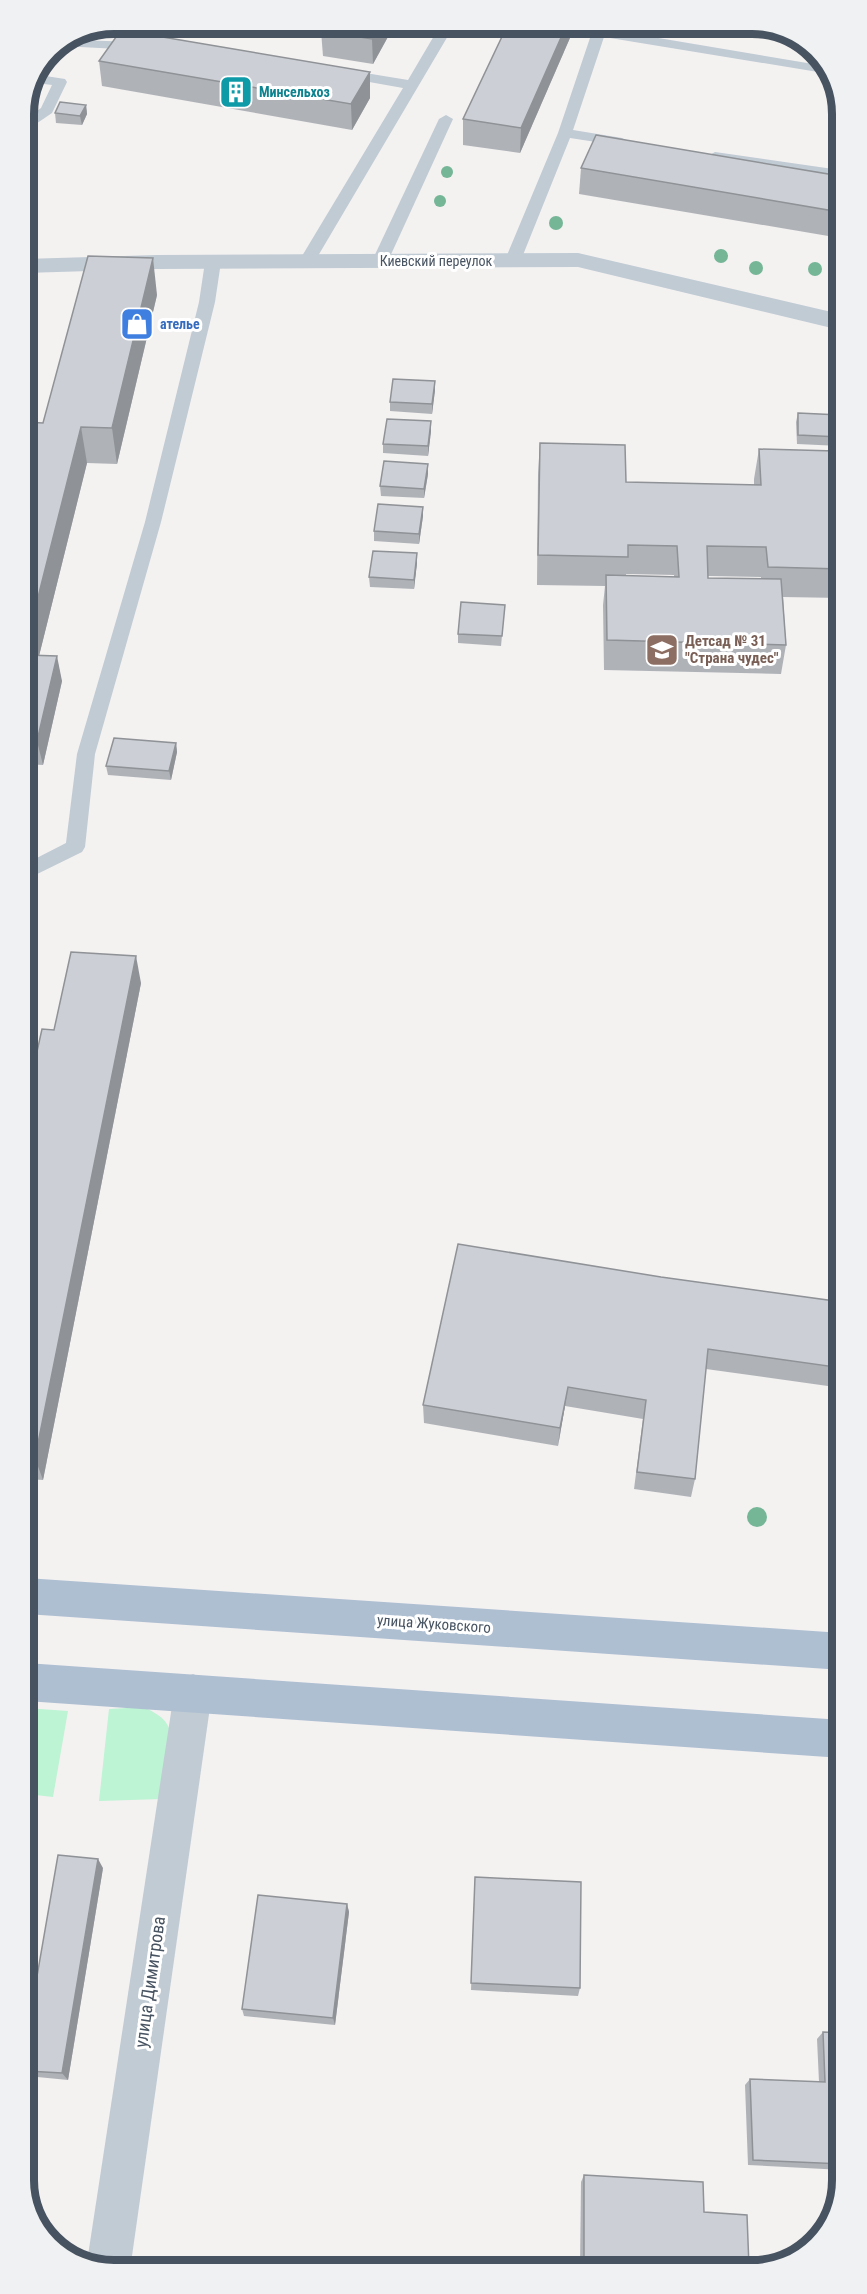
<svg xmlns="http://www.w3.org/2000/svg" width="867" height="2294" viewBox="0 0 867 2294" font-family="'Roboto Condensed',sans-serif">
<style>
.green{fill:#bcf4d4}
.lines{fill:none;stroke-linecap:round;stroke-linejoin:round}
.service{fill:#c0cbd4;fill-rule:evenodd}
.minor{fill:#c0cbd4;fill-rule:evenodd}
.primary{fill:#aebfd2;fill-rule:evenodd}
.tree{fill:#75b697}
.wall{fill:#afb3b8;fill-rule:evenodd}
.shaded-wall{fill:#8f9296}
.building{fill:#ccd0d6;stroke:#8f9296;stroke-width:1.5}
.labels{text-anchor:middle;stroke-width:6;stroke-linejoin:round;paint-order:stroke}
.far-culture-label{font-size:14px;font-weight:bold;fill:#0d838f;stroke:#fff;text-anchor:start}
.far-street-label{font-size:14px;fill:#475361;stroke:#fff}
.far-shop-label{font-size:14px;font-weight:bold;fill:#366cbe;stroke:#fff;text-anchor:start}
.education-label{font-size:15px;font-weight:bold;fill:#785e54;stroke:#fff;text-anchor:start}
.street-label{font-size:15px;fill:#475361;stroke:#fff}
.near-street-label{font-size:18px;fill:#475361;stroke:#fff}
.rim{fill:none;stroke:#475361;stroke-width:8}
</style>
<rect width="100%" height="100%" fill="#f4f1f1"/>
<g class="green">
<path d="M144,1707C153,1712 165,1717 169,1728C174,1743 165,1783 162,1799L99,1801L109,1709Z"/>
<path d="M26,1708L68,1711L53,1797L27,1794Z"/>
</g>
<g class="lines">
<g class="service">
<path d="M441,24H455L315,261L307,266L302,264L299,261L403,88L341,77L334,73L341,69L408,80Z"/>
<path d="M599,28L825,66L830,74L604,37L573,130L622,138L629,142L622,146L570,138L521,260L513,265L508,263L505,260L558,133L592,32Z"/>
<path d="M75,40L138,42L145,46L138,50L61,46Z"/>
<path d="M39,75L65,79L67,82L52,113L24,132V121L41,108L52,85L36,83Z"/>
<path d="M446,115L453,119L388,261L380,266L375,264L372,261L439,119Z"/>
<path d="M715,152L840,170V178L710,159L708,156Z"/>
<path d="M213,257L221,262L215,302L161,522L95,754L85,847L82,852L25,880V864L66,843L77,754L145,522L199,302L205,262Z"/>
</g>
<g class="minor">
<path d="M578,253L840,314V330L578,267L157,269L24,273V259L157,255Z"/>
<path d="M193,1674L207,1680L212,1693L130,2270H108L87,2262L174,1693L179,1680Z"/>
</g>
<g class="primary">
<path d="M26,1578L842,1633V1670L26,1614Z"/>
<path d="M26,1663L842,1720V1758L26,1701Z"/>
</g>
</g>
<g class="tree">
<circle cx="447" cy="172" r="6"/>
<circle cx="440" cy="201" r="6"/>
<circle cx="556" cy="223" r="7"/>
<circle cx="721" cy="256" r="7"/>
<circle cx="756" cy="268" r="7"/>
<circle cx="815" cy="269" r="7"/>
<circle cx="757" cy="1517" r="10"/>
</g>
<g class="wall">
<path d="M189,24H226L218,36L189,32Z"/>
<path d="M395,24L373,64L323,56L321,31Z"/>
<path d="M576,24L520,153L463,145V119Z"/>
<path d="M718,24H759L782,34Z"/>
<path d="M99,61L370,72V98L352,130L102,86Z"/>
<path d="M86,105L87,114L82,125L56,123L55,113Z"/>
<path d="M581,168L840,176V238L579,194Z"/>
<path d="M157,295L117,464L87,463L39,656L62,681L43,765L25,764V422L43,423Z"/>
<path d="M435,381V390L432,414L390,411V402Z"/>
<path d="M798,413L840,415V446L797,444L796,422Z"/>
<path d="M431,421V431L428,456L383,453V444Z"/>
<path d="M540,443L626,482L754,485V479L759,449L840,504L841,598L783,597L786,645L781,674L604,670L603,605L605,586L537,585L538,474ZM626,574L674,575V577L626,576ZM708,576L761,577V579L708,578Z"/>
<path d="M428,474L424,498L381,496L380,486Z"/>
<path d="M423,507V516L419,544L374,541V531Z"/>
<path d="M417,553V563L414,589L370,587L369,577Z"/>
<path d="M504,614L501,646L458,643V634Z"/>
<path d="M176,743L177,752L171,780L108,775L106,766Z"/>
<path d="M141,983L43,1480L26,1479V1101L54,1030Z"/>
<path d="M661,1277L842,1302V1388L706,1369L695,1479L691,1497L634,1489L643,1419L565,1406L558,1446L424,1423L423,1405Z"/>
<path d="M103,1868L68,2080L27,2076V2034Z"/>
<path d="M475,1877L580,1988L578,1996L471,1990Z"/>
<path d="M347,1904L349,1912L335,2025L244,2016L242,2009Z"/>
<path d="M823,2032L843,2033V2170L748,2165L745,2085L750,2079L819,2082L817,2039Z"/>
<path d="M584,2175L704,2212L749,2267L580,2268L581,2182Z"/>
</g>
<g class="shaded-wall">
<path d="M219,24H226L218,36L217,27Z"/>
<path d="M381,24H395L373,64L372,39Z"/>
<path d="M567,24H576L520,153L521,128Z"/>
<path d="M370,72V98L352,130L351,104Z"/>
<path d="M86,105L87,114L82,125L80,116Z"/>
<path d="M153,258L157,295L117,464L112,428Z"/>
<path d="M435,381V390L432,414V404Z"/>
<path d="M431,421V431L428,456V446Z"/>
<path d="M81,427L87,463L39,656L27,655L34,632L32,621Z"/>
<path d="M428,464V474L424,498V489Z"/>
<path d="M423,507V516L419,544V534Z"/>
<path d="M417,553V563L414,589V580Z"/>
<path d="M57,656L62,681L43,765L37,741Z"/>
<path d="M176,743L177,752L171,780L169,771Z"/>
<path d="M25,949L29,964L25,977Z"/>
<path d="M136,956L141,983L43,1480L35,1458Z"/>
<path d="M568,1387L565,1406L558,1446L560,1428Z"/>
<path d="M98,1859L103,1868L68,2080L62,2073Z"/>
<path d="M347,1904L349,1912L335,2025L333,2018Z"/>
</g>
<g class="building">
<path d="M201,24H219L217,27Z"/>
<path d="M326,24H381L372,39L321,31Z"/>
<path d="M508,24H567L521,128L463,119Z"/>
<path d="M121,30L370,72L351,104L99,61Z"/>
<path d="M60,102L86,105L80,116L55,113Z"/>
<path d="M596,135L840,176V212L581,168Z"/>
<path d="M88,256L153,258L112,428L81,427L32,621H25V422L43,423Z"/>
<path d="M393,379L435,381L432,404L390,402Z"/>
<path d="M798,413L840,415V437L798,435Z"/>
<path d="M387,419L431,421L428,446L383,444Z"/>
<path d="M540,443L625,445L626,482L761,485L759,449L835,451L840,504L841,569L768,567L766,547L707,546L708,578L781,579L786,645L607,640L606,575L679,577L677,546L628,545V557L538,555Z"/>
<path d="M384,461L428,464L424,489L380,486Z"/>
<path d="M378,504L423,507L419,534L374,531Z"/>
<path d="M373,551L417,553L414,580L369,577Z"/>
<path d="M461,602L505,605L502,636L458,634Z"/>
<path d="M25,631L34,632L27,655L57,656L37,741L25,740Z"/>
<path d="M114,738L176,743L169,771L106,766Z"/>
<path d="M71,952L136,956L35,1458H26V1101L42,1029L54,1030Z"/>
<path d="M458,1244L661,1277L842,1302V1368L708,1349L695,1479L637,1472L646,1400L568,1387L560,1428L423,1405Z"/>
<path d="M58,1855L98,1859L62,2073L27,2071V2034Z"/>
<path d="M475,1877L581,1882L580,1988L471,1983Z"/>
<path d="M258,1895L347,1904L333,2018L242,2009Z"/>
<path d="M823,2032L843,2033V2164L753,2160L750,2079L825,2082Z"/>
<path d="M584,2175L703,2182L704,2212L747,2215L749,2267L584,2268Z"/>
</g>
<defs>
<symbol id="building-square" viewBox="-11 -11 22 22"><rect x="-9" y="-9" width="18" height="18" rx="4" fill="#0f9aa8" stroke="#fff"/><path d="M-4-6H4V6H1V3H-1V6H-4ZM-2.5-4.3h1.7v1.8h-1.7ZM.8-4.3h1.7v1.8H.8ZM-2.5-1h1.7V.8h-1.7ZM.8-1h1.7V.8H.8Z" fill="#fff"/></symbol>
<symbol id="shop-square" viewBox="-11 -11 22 22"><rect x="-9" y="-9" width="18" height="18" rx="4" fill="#3f7fe0" stroke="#fff"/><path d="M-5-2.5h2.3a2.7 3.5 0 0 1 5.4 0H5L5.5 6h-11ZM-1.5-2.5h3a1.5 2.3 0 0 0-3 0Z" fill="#fff"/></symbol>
<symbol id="school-square" viewBox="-11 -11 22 22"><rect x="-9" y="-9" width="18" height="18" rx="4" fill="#8d6e63" stroke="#fff"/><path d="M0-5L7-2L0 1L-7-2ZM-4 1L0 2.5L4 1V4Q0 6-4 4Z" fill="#fff"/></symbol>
</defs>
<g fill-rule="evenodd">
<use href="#building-square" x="217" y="73" width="38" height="38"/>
<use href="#shop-square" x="118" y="305" width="38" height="38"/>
<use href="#school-square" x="643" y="631" width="38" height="38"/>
</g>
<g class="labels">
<g class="far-culture-label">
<text x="259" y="97">Минсельхоз</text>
</g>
<g class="far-street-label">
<text x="436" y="266">Киевский переулок</text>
</g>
<g class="far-shop-label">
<text x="160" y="329">ателье</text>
</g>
<g class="education-label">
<text x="685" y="646">Детсад № 31<tspan x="685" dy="17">"Страна чудес"</tspan></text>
</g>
<g class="street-label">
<text transform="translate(434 1624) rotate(4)" y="5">улица Жуковского</text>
</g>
<g class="near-street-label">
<text transform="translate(150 1982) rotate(-82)" y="6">улица Димитрова</text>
</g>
</g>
<path d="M0 0H867V2294H0ZM114 34H752A80 80 0 0 1 832 114V2180A80 80 0 0 1 752 2260H114A80 80 0 0 1 34 2180V114A80 80 0 0 1 114 34Z" fill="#f0f1f2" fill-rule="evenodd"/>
<path class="rim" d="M114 34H752A80 80 0 0 1 832 114V2180A80 80 0 0 1 752 2260H114A80 80 0 0 1 34 2180V114A80 80 0 0 1 114 34Z"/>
</svg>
